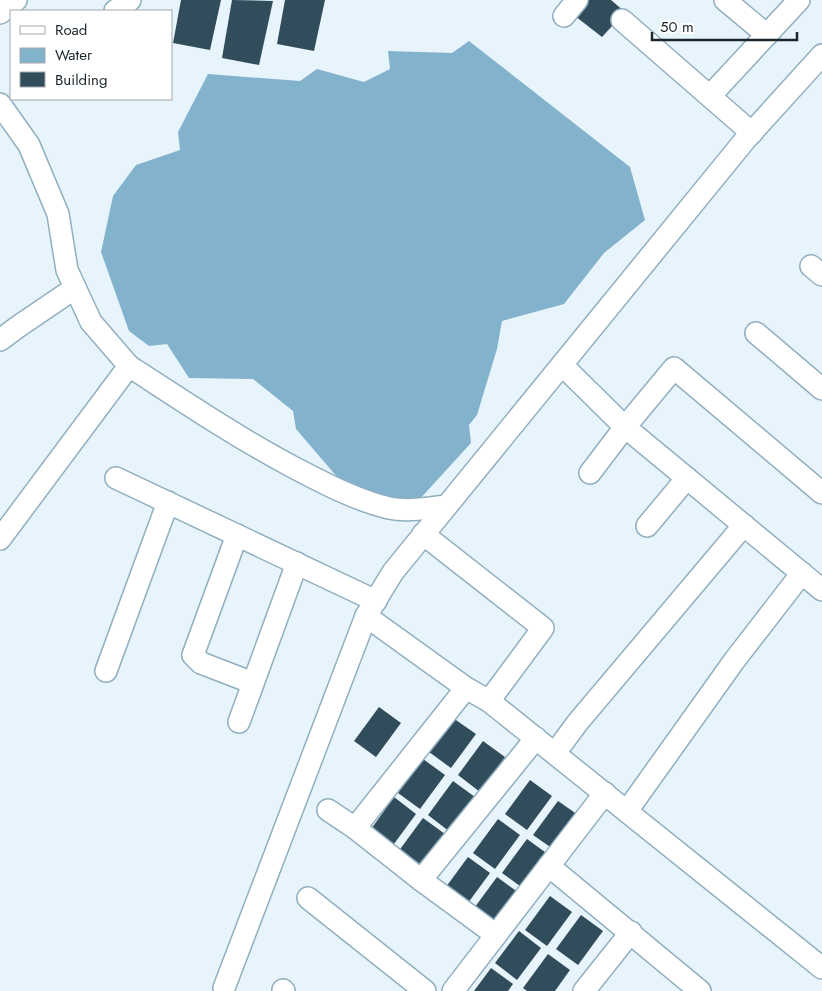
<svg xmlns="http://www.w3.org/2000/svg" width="822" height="991" viewBox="0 0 822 991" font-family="Jost,sans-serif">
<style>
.water{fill:#83b2cc}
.building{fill:#314c5a}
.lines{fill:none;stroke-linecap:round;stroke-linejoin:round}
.minor-casing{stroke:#92afc0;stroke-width:24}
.minor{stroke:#fff;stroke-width:21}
</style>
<rect width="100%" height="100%" fill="#e8f4fb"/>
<path class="water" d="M469,41L630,167L645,220L604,253L564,304L502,321L497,349L477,415L469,425L471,443L418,501L391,504L338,478L296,429L293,411L253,379L189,378L167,344L149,346L129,331L101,252L113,196L136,165L180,150L178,132L208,74L300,81L317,69L364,82L390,69L388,51L452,53Z"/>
<g class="building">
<path d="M181,0H221L210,50L173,43Z"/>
<path d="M232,0L273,1L259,65L222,58Z"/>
<path d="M285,0H325L314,51L277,44Z"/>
<path d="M589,0H611L625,12L602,37L575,16Z"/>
<path d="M379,707L401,723L376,757L354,741Z"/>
<path d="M453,718L476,734L451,768L429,752Z"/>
<path d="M483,741L505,757L480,792L458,775Z"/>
<path d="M423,759L445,775L420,809L398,793Z"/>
<path d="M530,780L552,796L527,830L505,814Z"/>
<path d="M453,781L475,797L450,832L428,815Z"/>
<path d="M394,797L416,814L391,848L369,832Z"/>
<path d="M558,801L581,817L556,851L533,835Z"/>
<path d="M423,818L445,834L420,868L398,852Z"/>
<path d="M498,819L520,835L495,869L473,853Z"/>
<path d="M527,839L549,855L524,889L502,873Z"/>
<path d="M468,857L490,873L465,907L443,891Z"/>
<path d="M497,877L519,893L495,927L472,911Z"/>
<path d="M550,896L572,912L547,946L525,930Z"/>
<path d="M581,915L603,931L578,965L556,949Z"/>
<path d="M519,931L541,948L517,980L495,963Z"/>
<path d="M548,954L570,970L555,991H527L523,988Z"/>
<path d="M491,968L513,984L508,991H474Z"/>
</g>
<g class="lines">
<defs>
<g id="minor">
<path d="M725,0L767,35"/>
<path d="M115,11L130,0"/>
<path d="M0,13L16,0"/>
<path d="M564,16L577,0"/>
<path d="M622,20L752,133"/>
<path d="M822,55L745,140L393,572L366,616L466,688L489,701L822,968"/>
<path d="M710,96L799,0"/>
<path d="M0,104L29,145L58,214L67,270L91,322L129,366L0,539"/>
<path d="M811,266L822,275"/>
<path d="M756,333L822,389"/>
<path d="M0,340L19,326L75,288"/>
<path d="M562,365L625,427L822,590"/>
<path d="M129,366C183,401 235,436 291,466C322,482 355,500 389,508C407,512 428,508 446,506"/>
<path d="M590,473L625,427L674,368L822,493"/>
<path d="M116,478L376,601"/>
<path d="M647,526L687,478"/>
<path d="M423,534L543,628L489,701"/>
<path d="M237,535L193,655L201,663L253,683"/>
<path d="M106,671L168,502"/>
<path d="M239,722L297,563"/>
<path d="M555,753L578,722L744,525"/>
<path d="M328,810L355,828L421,880L496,935"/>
<path d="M627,811L734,661L802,573"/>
<path d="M355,828L466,688"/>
<path d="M549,866L700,991"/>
<path d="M421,880L536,738"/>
<path d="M308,898L425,991"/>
<path d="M224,988L366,616"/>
<path d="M283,990L284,991"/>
<path d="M453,991L605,793"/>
<path d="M584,991L631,932"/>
</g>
</defs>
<use href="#minor" class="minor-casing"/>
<use href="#minor" class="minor"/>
</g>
<rect x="10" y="10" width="162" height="90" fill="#ffffff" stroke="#a3a8ab"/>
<rect x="20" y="26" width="25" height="8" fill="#ffffff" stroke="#a3a8ab"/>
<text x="55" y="35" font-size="15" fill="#1a252c">Road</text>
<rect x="20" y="48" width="25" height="15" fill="#83b2cc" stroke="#a3a8ab"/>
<text x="55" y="60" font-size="15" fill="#1a252c">Water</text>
<rect x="20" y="72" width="25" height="15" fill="#314c5a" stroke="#a3a8ab"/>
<text x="55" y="85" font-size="15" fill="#1a252c">Building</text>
<path d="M652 32v8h145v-8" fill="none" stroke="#1a252c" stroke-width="2.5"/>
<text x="660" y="32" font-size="15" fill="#1a252c" stroke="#ffffff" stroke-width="4" paint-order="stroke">50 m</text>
</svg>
